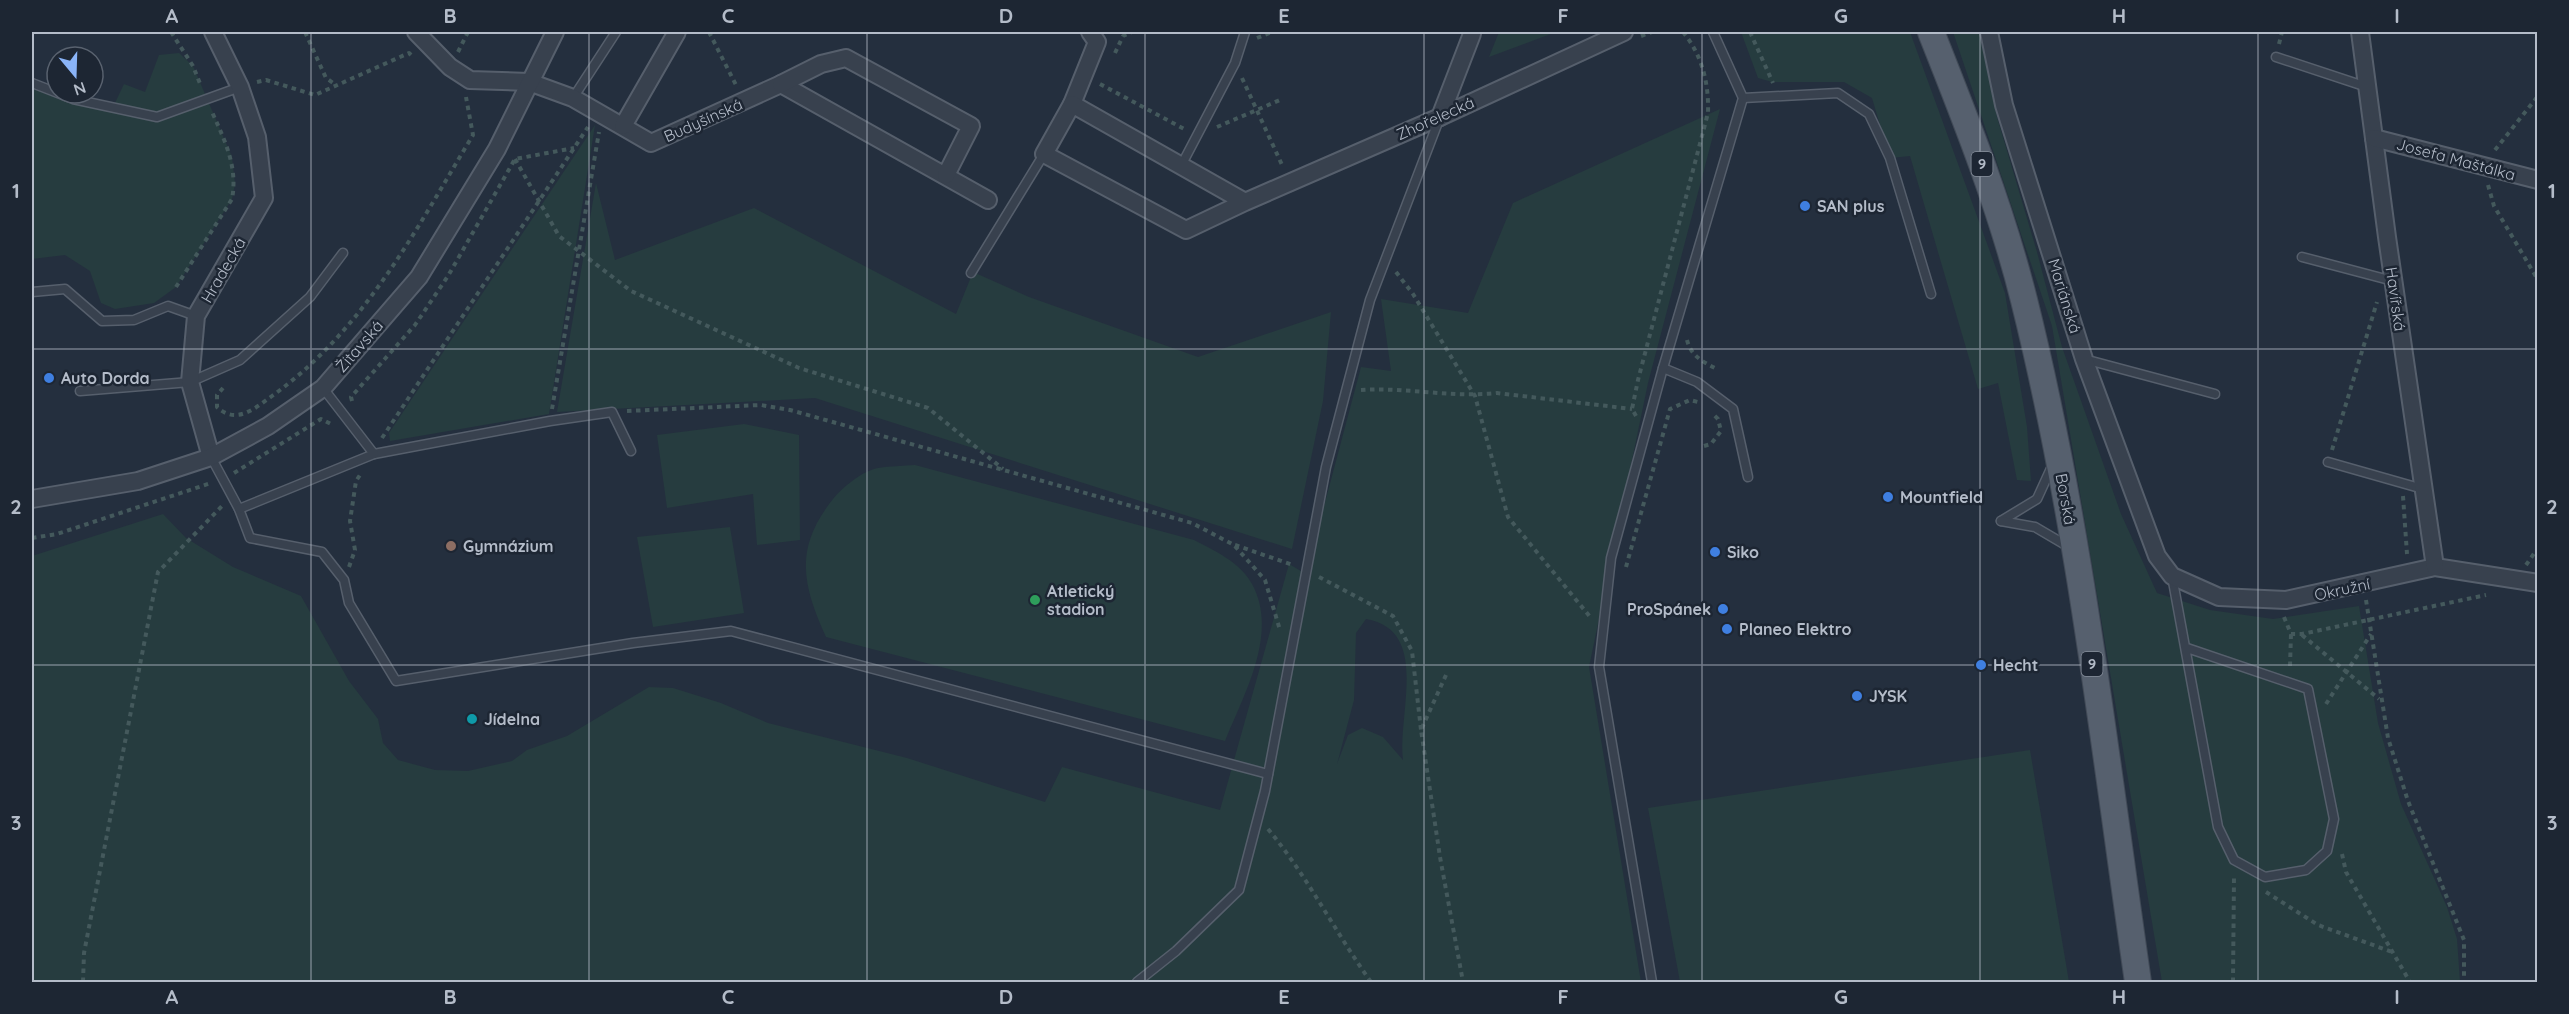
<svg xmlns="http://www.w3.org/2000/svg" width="2569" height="1014" viewBox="0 0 2569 1014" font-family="Quicksand,sans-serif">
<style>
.green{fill:#263c3f;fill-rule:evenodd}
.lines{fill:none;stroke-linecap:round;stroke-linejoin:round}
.service-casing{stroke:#565f6c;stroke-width:11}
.minor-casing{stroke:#565f6c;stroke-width:20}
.primary-casing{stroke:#414a57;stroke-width:28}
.path{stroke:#44595c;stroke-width:4;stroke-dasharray:4.5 4.5;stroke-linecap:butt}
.service{stroke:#38414e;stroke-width:8}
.minor{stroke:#38414e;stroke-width:16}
.primary{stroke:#56606e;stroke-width:26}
.grid{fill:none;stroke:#b4bcc9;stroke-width:1.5;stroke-opacity:0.55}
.shop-dot{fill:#3f7fe0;stroke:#1d2633;stroke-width:2}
.education-dot{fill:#8d6e63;stroke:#1d2633;stroke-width:2}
.leisure-dot{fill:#2e9e5b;stroke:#1d2633;stroke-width:2}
.culture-dot{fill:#0f9aa8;stroke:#1d2633;stroke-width:2}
.labels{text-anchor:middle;stroke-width:5;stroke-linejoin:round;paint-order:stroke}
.shield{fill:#1d2633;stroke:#878f9c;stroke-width:1.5}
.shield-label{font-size:15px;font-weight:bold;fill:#b4bcc9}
.street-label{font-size:16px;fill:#b4bcc9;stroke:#1d2633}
.poi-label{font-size:16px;font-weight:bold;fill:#b4bcc9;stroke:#1d2633;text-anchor:start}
.neatline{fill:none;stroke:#b4bcc9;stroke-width:2}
.grid-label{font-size:20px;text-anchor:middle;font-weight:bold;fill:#b4bcc9}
</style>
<rect width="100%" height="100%" fill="#242f3e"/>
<g class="green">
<path d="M1499,32H1556L1489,57Z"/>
<path d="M1741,32H1910L2005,293L2027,427L2031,481L2017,480L1998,383L1978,389L1910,156L1890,158L1872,98L1844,82H1772L1758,78Z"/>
<path d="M1953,32H1979L1997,117L2037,252L2062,347L2121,514L2157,593L2210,610L2273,619L2359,606L2378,723L2401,804L2447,907L2457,939L2460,982H2162L2052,326Z"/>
<path d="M179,53L193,66L232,157L235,184L232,199L176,287L154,303L115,309L101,303L90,271L65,255L32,259V83L73,99L115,103L124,84L145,92L159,55Z"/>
<path d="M1720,109L1648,383L1589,667L1641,982H32V556L163,514L186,538L233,567L301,596L349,681L378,719L383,743L398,760L435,770L468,771L512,761L527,750L567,736L649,687L673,688L721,703L768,723L907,758L1045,802L1062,767L1220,810L1289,564L1306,574L1361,367L1391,371L1381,299L1468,313L1513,203ZM1366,619C1431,630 1397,715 1403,760L1383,737L1362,728L1348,735L1337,764L1354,700L1356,633Z"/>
<path d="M595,125L549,414L390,441L389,433Z"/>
<path d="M596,183L615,260L754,208L956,314L973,272L1029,297L1198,357L1331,312L1323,401L1292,549L815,398L557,412Z"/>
<path d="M744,424L799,435L800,540L757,545L753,494L667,508L657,435Z"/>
<path d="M915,465L1194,540C1214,550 1241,563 1252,584C1279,633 1244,694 1225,741L826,637C802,584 794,548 833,499C843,487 862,471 878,468C890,466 903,466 915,465Z"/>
<path d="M730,527L744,613L653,627L637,537Z"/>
<path d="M2030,750L2069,982H1680L1648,808Z"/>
</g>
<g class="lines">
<defs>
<g id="service">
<path d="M2276,57L2367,87"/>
<path d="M32,83L73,99L157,117L240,87"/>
<path d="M573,98L616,32"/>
<path d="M1743,98L1838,93L1869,114L1890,158L1931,294"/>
<path d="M1182,164L1235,63L1245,32"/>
<path d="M2302,257L2393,281"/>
<path d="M971,273L1044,154"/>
<path d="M32,292L65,289L102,321L134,320L168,306L196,316"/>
<path d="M2084,359L2215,394"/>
<path d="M1663,368L1697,382L1733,409L1748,477"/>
<path d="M80,391L190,382L240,360L310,297L343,253"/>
<path d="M374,454L550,421L612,412L631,451"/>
<path d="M211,457L239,509L250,538L322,552L344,580L349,603L396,681L633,643L731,631L1268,774"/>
<path d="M2328,462L2423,489"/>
<path d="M239,509L374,454L323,388"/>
<path d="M2001,521L2037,499L2053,464"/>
<path d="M2001,521L2035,527L2069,547"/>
<path d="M2172,576L2218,827L2234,860L2265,877L2306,870L2327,851L2334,819L2308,689L2187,648"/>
<path d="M1137,982L1176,951L1239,890L1265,791L1326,467L1370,300L1440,117"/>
<path d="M1652,982L1599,667L1611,558L1663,368L1743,98L1713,32"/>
</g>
<g id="minor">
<path d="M416,32L450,67L470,80L529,82L573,98L651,143L781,84L988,200"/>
<path d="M1989,32L2004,105L2084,359L2157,556L2172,576L2219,597L2286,600L2435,567L2538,583"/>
<path d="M2360,32L2387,237L2435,567"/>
<path d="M781,84L821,64L846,58L971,126L946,175"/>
<path d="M1072,104L1097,42L1090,32"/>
<path d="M1440,117L1472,34"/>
<path d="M623,126L677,32"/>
<path d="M2374,138L2538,180"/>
<path d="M1245,202L1186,230L1044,154L1072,104L1245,202L1440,117L1624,32"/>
<path d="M211,457L190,382L196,316L264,198L257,137L240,87L213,32"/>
<path d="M32,499L138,481L211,457L268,426L323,388L419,277L497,149L555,32"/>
</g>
<path id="primary" d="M1931,32C1966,120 2001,208 2024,300C2080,524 2105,755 2138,982"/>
</defs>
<use href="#service" class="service-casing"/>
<use href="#minor" class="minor-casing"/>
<use href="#primary" class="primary-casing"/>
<g class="path">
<path d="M171,32L193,66L201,86"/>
<path d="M305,32L326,78L336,85"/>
<path d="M709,32L736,85"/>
<path d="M1750,32L1773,83"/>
<path d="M1641,36L1652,32"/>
<path d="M1257,38L1272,32"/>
<path d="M2279,44L2282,32"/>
<path d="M458,52L468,32"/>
<path d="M1115,53L1123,36L1132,32"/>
<path d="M1242,78L1283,167"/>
<path d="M257,82L266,80L315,95L409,53L411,55"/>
<path d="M1100,84L1186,130"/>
<path d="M1217,127L1280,100"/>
<path d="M2495,150L2538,96"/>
<path d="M515,159L559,236L631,291L799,368L928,408L1003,469"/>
<path d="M2488,185L2494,206L2538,280"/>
<path d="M1396,272L1413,294L1475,396L1508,517L1591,618"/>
<path d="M176,287L232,199C238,167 225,141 212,112"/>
<path d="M1687,340C1691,356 1703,362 1717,369"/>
<path d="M223,388L217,395V407C236,425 254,409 272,396C365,329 415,231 473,135L466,97"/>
<path d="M1361,390C1406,387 1451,398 1497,393L1632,409"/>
<path d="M352,401L351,397L415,325L448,276L515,159L574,148"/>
<path d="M552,409L599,132"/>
<path d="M627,411L761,405L790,410L1192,523L1234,545L1265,580L1280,630"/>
<path d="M1636,416L1632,409L1638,380L1708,113C1709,83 1702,55 1683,32"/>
<path d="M382,438L588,127"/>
<path d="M1704,446L1711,444L1721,431L1718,419L1713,414"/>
<path d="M2332,450L2377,302"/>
<path d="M234,473L321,419L333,425"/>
<path d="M2403,496L2407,554"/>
<path d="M32,538L57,534L211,483"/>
<path d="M1235,545L1293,565"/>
<path d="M2526,565L2538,548"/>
<path d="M349,567L355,550L350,521L356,481L360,475"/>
<path d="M1626,567L1670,409L1690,400L1698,402"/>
<path d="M1319,577L1393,616L1412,651L1421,730"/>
<path d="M2366,600L2388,738L2408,801L2464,940V982"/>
<path d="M2284,617L2291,634H2302L2486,595"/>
<path d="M2302,635L2379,699"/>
<path d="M2290,666L2291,634"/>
<path d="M1446,675L1421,730L1440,857L1463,982"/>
<path d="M2326,704L2371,634"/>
<path d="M1268,829C1308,877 1335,932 1371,982"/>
<path d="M2342,854L2346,872L2410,982"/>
<path d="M2266,892L2318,925L2395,953"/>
<path d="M83,982L84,953L158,572L223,505"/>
<path d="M2233,982L2234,876"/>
</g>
<use href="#service" class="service"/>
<use href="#minor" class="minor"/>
<use href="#primary" class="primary"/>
</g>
<path class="grid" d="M311,32V982M589,32V982M867,32V982M1145,32V982M1424,32V982M1702,32V982M1980,32V982M2258,32V982M32,349H2538M32,665H2538"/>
<g class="shop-dot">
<circle cx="1805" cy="206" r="6"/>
<circle cx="49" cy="378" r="6"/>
<circle cx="1888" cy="497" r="6"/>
<circle cx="1715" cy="552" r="6"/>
<circle cx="1723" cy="609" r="6"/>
<circle cx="1727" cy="629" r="6"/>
<circle cx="1981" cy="665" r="6"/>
<circle cx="1857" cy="696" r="6"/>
</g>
<circle class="education-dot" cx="451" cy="546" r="6"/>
<circle class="leisure-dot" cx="1035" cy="600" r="6"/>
<circle class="culture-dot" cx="472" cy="719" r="6"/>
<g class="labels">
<g class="shield">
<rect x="1971.5" y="152" width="21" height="24" rx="4.5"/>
<rect x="2081.5" y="652" width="21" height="24" rx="4.5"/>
</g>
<g class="shield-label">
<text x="1982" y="169">9</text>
<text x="2092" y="669">9</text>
</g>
<g class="street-label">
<text transform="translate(1435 118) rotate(-24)" y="6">Zhořelecká</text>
<text transform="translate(703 120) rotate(-24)" y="6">Budyšínská</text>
<text transform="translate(2456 159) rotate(15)" y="6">Josefa Maštálka</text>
<text transform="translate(223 270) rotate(-60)" y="6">Hradecká</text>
<text transform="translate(2065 296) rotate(73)" y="6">Mariánská</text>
<text transform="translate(2396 299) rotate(82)" y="6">Havířská</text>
<text transform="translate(359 346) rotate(-49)" y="6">Žitavská</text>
<text transform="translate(2066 499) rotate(80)" y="6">Borská</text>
<text transform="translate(2342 589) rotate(-12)" y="6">Okružní</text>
</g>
<g class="poi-label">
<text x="1817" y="212">SAN plus</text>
<text x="61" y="384">Auto Dorda</text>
<text x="1900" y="503">Mountfield</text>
<text x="463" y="552">Gymnázium</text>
<text x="1727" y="558">Siko</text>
<text x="1047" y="597">Atletický<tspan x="1047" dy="18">stadion</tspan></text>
<text x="1711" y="615" text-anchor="end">ProSpánek</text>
<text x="1739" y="635">Planeo Elektro</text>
<text x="1993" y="671">Hecht</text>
<text x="1869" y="702">JYSK</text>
<text x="484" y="725">Jídelna</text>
</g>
</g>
<rect width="2569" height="1014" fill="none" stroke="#1d2633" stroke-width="66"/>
<g transform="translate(75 75) rotate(161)"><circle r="28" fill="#1d2633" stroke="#59626f" stroke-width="1.5"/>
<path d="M0-4.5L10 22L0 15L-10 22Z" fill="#8ab4f8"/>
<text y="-9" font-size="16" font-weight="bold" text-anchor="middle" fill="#b4bcc9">N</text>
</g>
<rect x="33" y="33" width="2503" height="948" class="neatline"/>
<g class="grid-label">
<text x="172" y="23">A</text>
<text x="450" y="23">B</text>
<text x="728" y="23">C</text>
<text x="1006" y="23">D</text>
<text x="1284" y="23">E</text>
<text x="1563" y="23">F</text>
<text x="1841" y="23">G</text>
<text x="2119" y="23">H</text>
<text x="2397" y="23">I</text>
<text x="16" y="198">1</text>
<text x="2552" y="198">1</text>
<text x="16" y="514">2</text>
<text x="2552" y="514">2</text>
<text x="16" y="830">3</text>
<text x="2552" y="830">3</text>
<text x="172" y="1004">A</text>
<text x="450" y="1004">B</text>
<text x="728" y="1004">C</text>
<text x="1006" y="1004">D</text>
<text x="1284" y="1004">E</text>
<text x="1563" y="1004">F</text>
<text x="1841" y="1004">G</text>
<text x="2119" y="1004">H</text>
<text x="2397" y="1004">I</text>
</g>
</svg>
